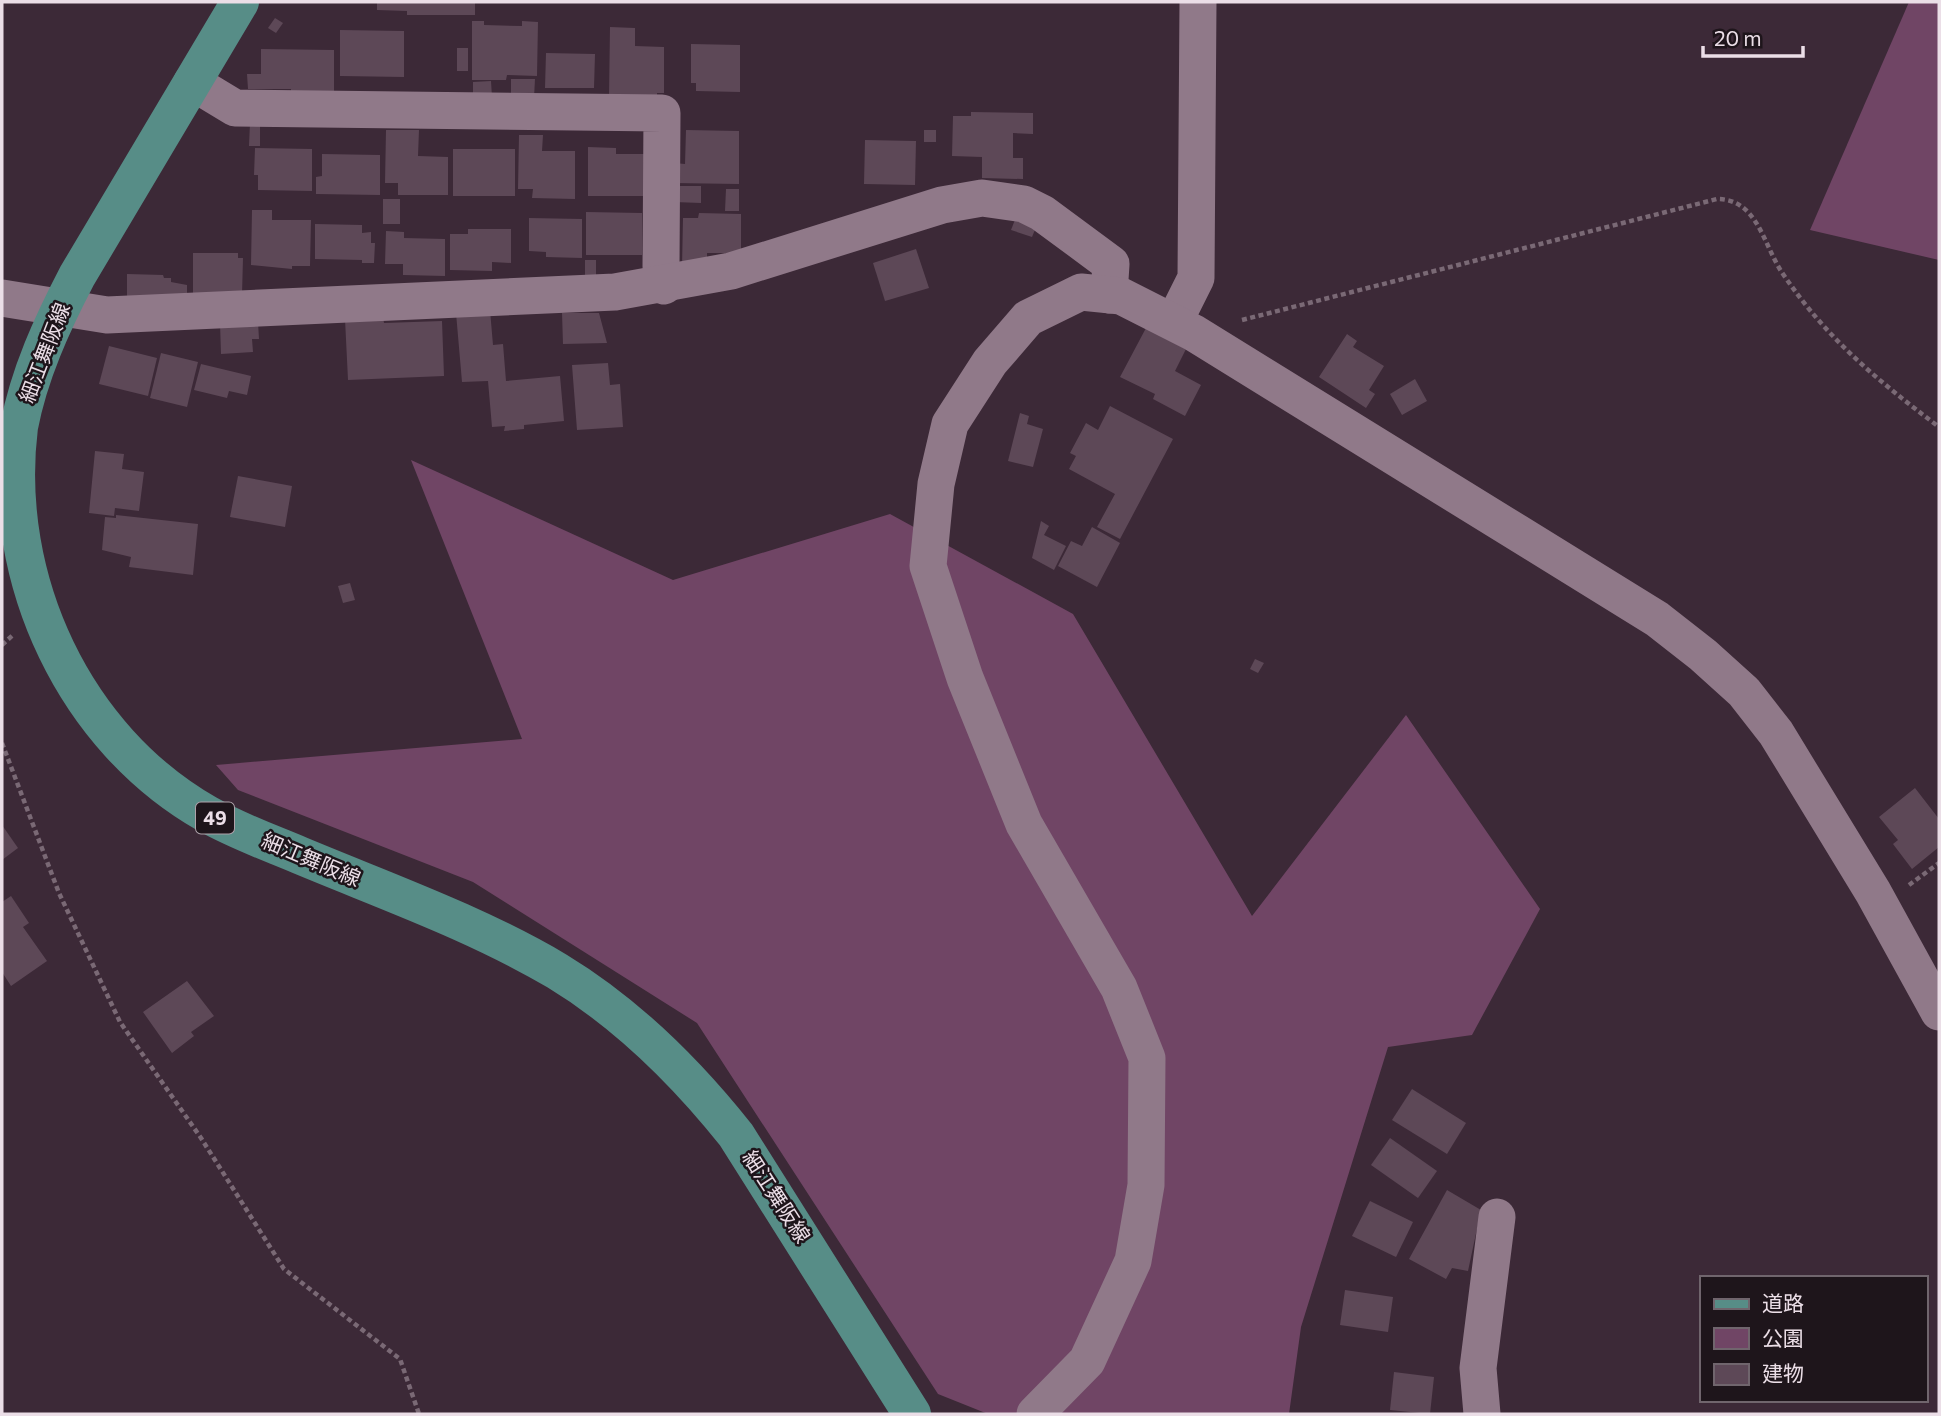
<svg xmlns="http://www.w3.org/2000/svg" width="1941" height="1416" viewBox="0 0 1941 1416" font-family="Commissioner,'Noto Sans JP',sans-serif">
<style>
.green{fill:#704565}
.building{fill:#5d4857}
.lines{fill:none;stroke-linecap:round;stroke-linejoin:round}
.path{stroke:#7a6975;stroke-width:4.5;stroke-dasharray:5 3.5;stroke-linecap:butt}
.street{stroke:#907989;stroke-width:37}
.primary{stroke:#578d87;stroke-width:38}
.labels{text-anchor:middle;stroke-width:5;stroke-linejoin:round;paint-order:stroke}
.shield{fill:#1e151b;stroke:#aea2aa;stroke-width:2}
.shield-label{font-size:19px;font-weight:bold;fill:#ebdee7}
.street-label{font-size:21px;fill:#ebdee7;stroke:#1e151b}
</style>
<rect width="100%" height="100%" fill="#3c2937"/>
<g class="green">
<path d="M1909,2H1939V260L1810,230Z"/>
<path d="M411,460L673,580L890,514L1073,614L1252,916L1406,715L1540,909L1472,1035L1388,1047L1301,1327L1289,1414H988L938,1394L697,1023L473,882L238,790L216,765L522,739Z"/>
</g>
<g class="building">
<path d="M377,2H475V15H407V11L377,10Z"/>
<path d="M275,18L283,23L276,33L268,28Z"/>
<path d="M472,21H484V25L522,26V21L538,22L537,76L507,75L506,80H472Z"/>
<path d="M610,27L635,28V46L664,47V93H657V98H609Z"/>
<path d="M340,30L404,31V77L340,76Z"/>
<path d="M691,44L740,45V92L696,91V83H691Z"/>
<rect x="457" y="48" width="11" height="23"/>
<path d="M261,49L334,50V96L291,95V89H248L247,74H261Z"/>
<path d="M546,53L595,54L594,88H545Z"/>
<path d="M511,79H535L534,98H511Z"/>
<path d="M491,81L492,97L473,96V82Z"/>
<path d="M971,112L1033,113V134L1013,133V158H1023V179L982,178V157L952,156L953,116H971Z"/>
<path d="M250,123H260V146H249Z"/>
<path d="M386,130H419L418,156L448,157V195H398V183H385Z"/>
<path d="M686,130L739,131V184L673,183L674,163L685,164Z"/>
<rect x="924" y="130" width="12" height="12"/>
<path d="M519,135H543L542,151H575V199L532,198L533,189H518Z"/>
<path d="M865,140L916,141L915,185L864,184Z"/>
<path d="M588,147L616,148V154H644V196H588Z"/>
<path d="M255,148L312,149V191L258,190V175H254Z"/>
<rect x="453" y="149" width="62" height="47"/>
<path d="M322,154L380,155V195L316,194V177L322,176Z"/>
<path d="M674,186H701V203L674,202Z"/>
<path d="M726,189H739V211H725Z"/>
<rect x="383" y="199" width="17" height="25"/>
<path d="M252,210H272V220H311L310,266H292V269L251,265Z"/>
<path d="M586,212L642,213V255H586Z"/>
<path d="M1018,212L1039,220L1032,237L1011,230Z"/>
<path d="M699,213L741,214V253H707V261L682,267L683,218H698Z"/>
<path d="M529,218L582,219V258L546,257V252L529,251Z"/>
<path d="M315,224L362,225V233L371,232V243H375L374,263H362V260L315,259Z"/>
<path d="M468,229H511V263L492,262V271L450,270V234H468Z"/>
<path d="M386,231L404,232V238L445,239V276L403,275V264H385Z"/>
<path d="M916,249L929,288L885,301L873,263Z"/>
<path d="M193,253H238V258H243L242,295L193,294Z"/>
<path d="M585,260H596V281L585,280Z"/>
<path d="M127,274L163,275L164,278H171V282L187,285V298L127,300Z"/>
<path d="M490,310L493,345L503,344L506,381L560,376L564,421L524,425V429L504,431L505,426L492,427L488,381L462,382L456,313Z"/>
<path d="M562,313H599L607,343L563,344Z"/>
<path d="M383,317L384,323L442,321L444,376L348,380L345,319Z"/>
<path d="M258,322L259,339H252L253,352L221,354L220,323Z"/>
<path d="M1146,328L1186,349L1175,371L1201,385L1185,416L1153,399L1155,394L1120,377Z"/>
<path d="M1347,334L1357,341L1353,347L1384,366L1369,390L1375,394L1366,408L1319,377Z"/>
<path d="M109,346L157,358L148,396L99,384Z"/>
<path d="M161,353L198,362L187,407L150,398Z"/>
<path d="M608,363L610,385L620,384L623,427L577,430L572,365Z"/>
<path d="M201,364L251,376L247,395L229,391L227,398L194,390Z"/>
<path d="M1415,379L1427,401L1402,415L1390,394Z"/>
<path d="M1110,406L1173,439L1120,539L1097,527L1115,494L1069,469L1076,456L1070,453L1086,423L1098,430Z"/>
<path d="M1020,413L1029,416L1027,424L1043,429L1033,467L1008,461Z"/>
<path d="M95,451L124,454L122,469L144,472L139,511L115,508L114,516L89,513Z"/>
<path d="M238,476L292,486L285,527L230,517Z"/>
<path d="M116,515L198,524L193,575L129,567L131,557L102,550L105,517L116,518Z"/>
<path d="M1041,521L1049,526L1044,535L1066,546L1054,570L1032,558Z"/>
<path d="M1092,527L1120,543L1097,587L1058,566L1071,541L1082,546Z"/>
<path d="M350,583L355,600L343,603L338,586Z"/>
<path d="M1255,659L1264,663L1258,673L1250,669Z"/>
<path d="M1915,788L1939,819V847L1912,869L1893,844L1898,840L1879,817Z"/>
<path d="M2,825L18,848L2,860Z"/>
<path d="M11,896L29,923L23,927L47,961L11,986L2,972V902Z"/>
<path d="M187,981L214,1016L191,1032L194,1036L172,1053L143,1012Z"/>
<path d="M1412,1089L1466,1123L1447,1154L1392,1120Z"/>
<path d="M1390,1138L1437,1171L1418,1198L1371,1165Z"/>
<path d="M1447,1190L1481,1210L1468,1271L1452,1268L1446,1279L1409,1259Z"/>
<path d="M1370,1201L1413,1222L1396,1257L1352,1236Z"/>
<path d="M1345,1290L1393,1297L1388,1332L1340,1325Z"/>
<path d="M1394,1372L1434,1377L1430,1414L1390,1410Z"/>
</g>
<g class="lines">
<g class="path">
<path d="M1242,320L1717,199C1758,199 1763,245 1783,274C1827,339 1877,380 1939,427"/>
<path d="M2,645L14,634"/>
<path d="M2,743L59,893L120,1022L201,1138L284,1269L400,1359L419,1414"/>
<path d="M1909,885L1939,863"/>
</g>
<g class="street">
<path d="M192,82L235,108L662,113L661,266L664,286"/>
<path d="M2,298L107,315L615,292L731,271L942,205L982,198L1024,204L1042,213L1111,264L1109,295"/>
<path d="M1174,322L1196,278L1198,2"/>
<path d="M1035,1414L1087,1361L1133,1261L1146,1185L1147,1058L1119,988L1024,824L965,678L928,566L936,484L950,424L990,362L1028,318L1081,292L1121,296L1194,333L1657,619L1703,655L1744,692L1776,733L1873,892L1939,1012"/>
<path d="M1482,1414L1478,1368L1497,1217"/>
</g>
<path class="primary" d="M240,2L77,276C52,324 29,374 19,427C0,580 75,739 207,814C237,831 268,842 299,855C385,891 476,923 557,971C628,1014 685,1071 736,1135L912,1414"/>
</g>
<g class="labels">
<rect class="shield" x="196" y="802.5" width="38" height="31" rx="5"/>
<g class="shield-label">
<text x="215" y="825">49</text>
</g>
<g class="street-label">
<text transform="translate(45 353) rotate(-69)" y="7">細江舞阪線</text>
<text transform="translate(311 860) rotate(23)" y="7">細江舞阪線</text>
<text transform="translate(776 1197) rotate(57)" y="7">細江舞阪線</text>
</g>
</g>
<rect width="1941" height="1416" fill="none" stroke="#ebdee7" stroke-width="7"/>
<rect x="1700" y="1276" width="228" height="126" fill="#1e151b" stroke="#70656d" stroke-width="2"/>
<rect x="1714" y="1299" width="35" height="10" fill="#578d87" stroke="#70656d" stroke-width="2"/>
<text x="1762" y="1311" font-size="21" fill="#ebdee7">道路</text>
<rect x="1714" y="1328" width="35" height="21" fill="#704565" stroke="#70656d" stroke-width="2"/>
<text x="1762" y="1346" font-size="21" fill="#ebdee7">公園</text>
<rect x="1714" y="1364" width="35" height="21" fill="#5d4857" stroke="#70656d" stroke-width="2"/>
<text x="1762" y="1381" font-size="21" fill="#ebdee7">建物</text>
<path d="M1703 46v10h100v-10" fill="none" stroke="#ebdee7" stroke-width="3.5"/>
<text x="1714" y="46" font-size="21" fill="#ebdee7" stroke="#1e151b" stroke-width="5" paint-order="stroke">20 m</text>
</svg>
